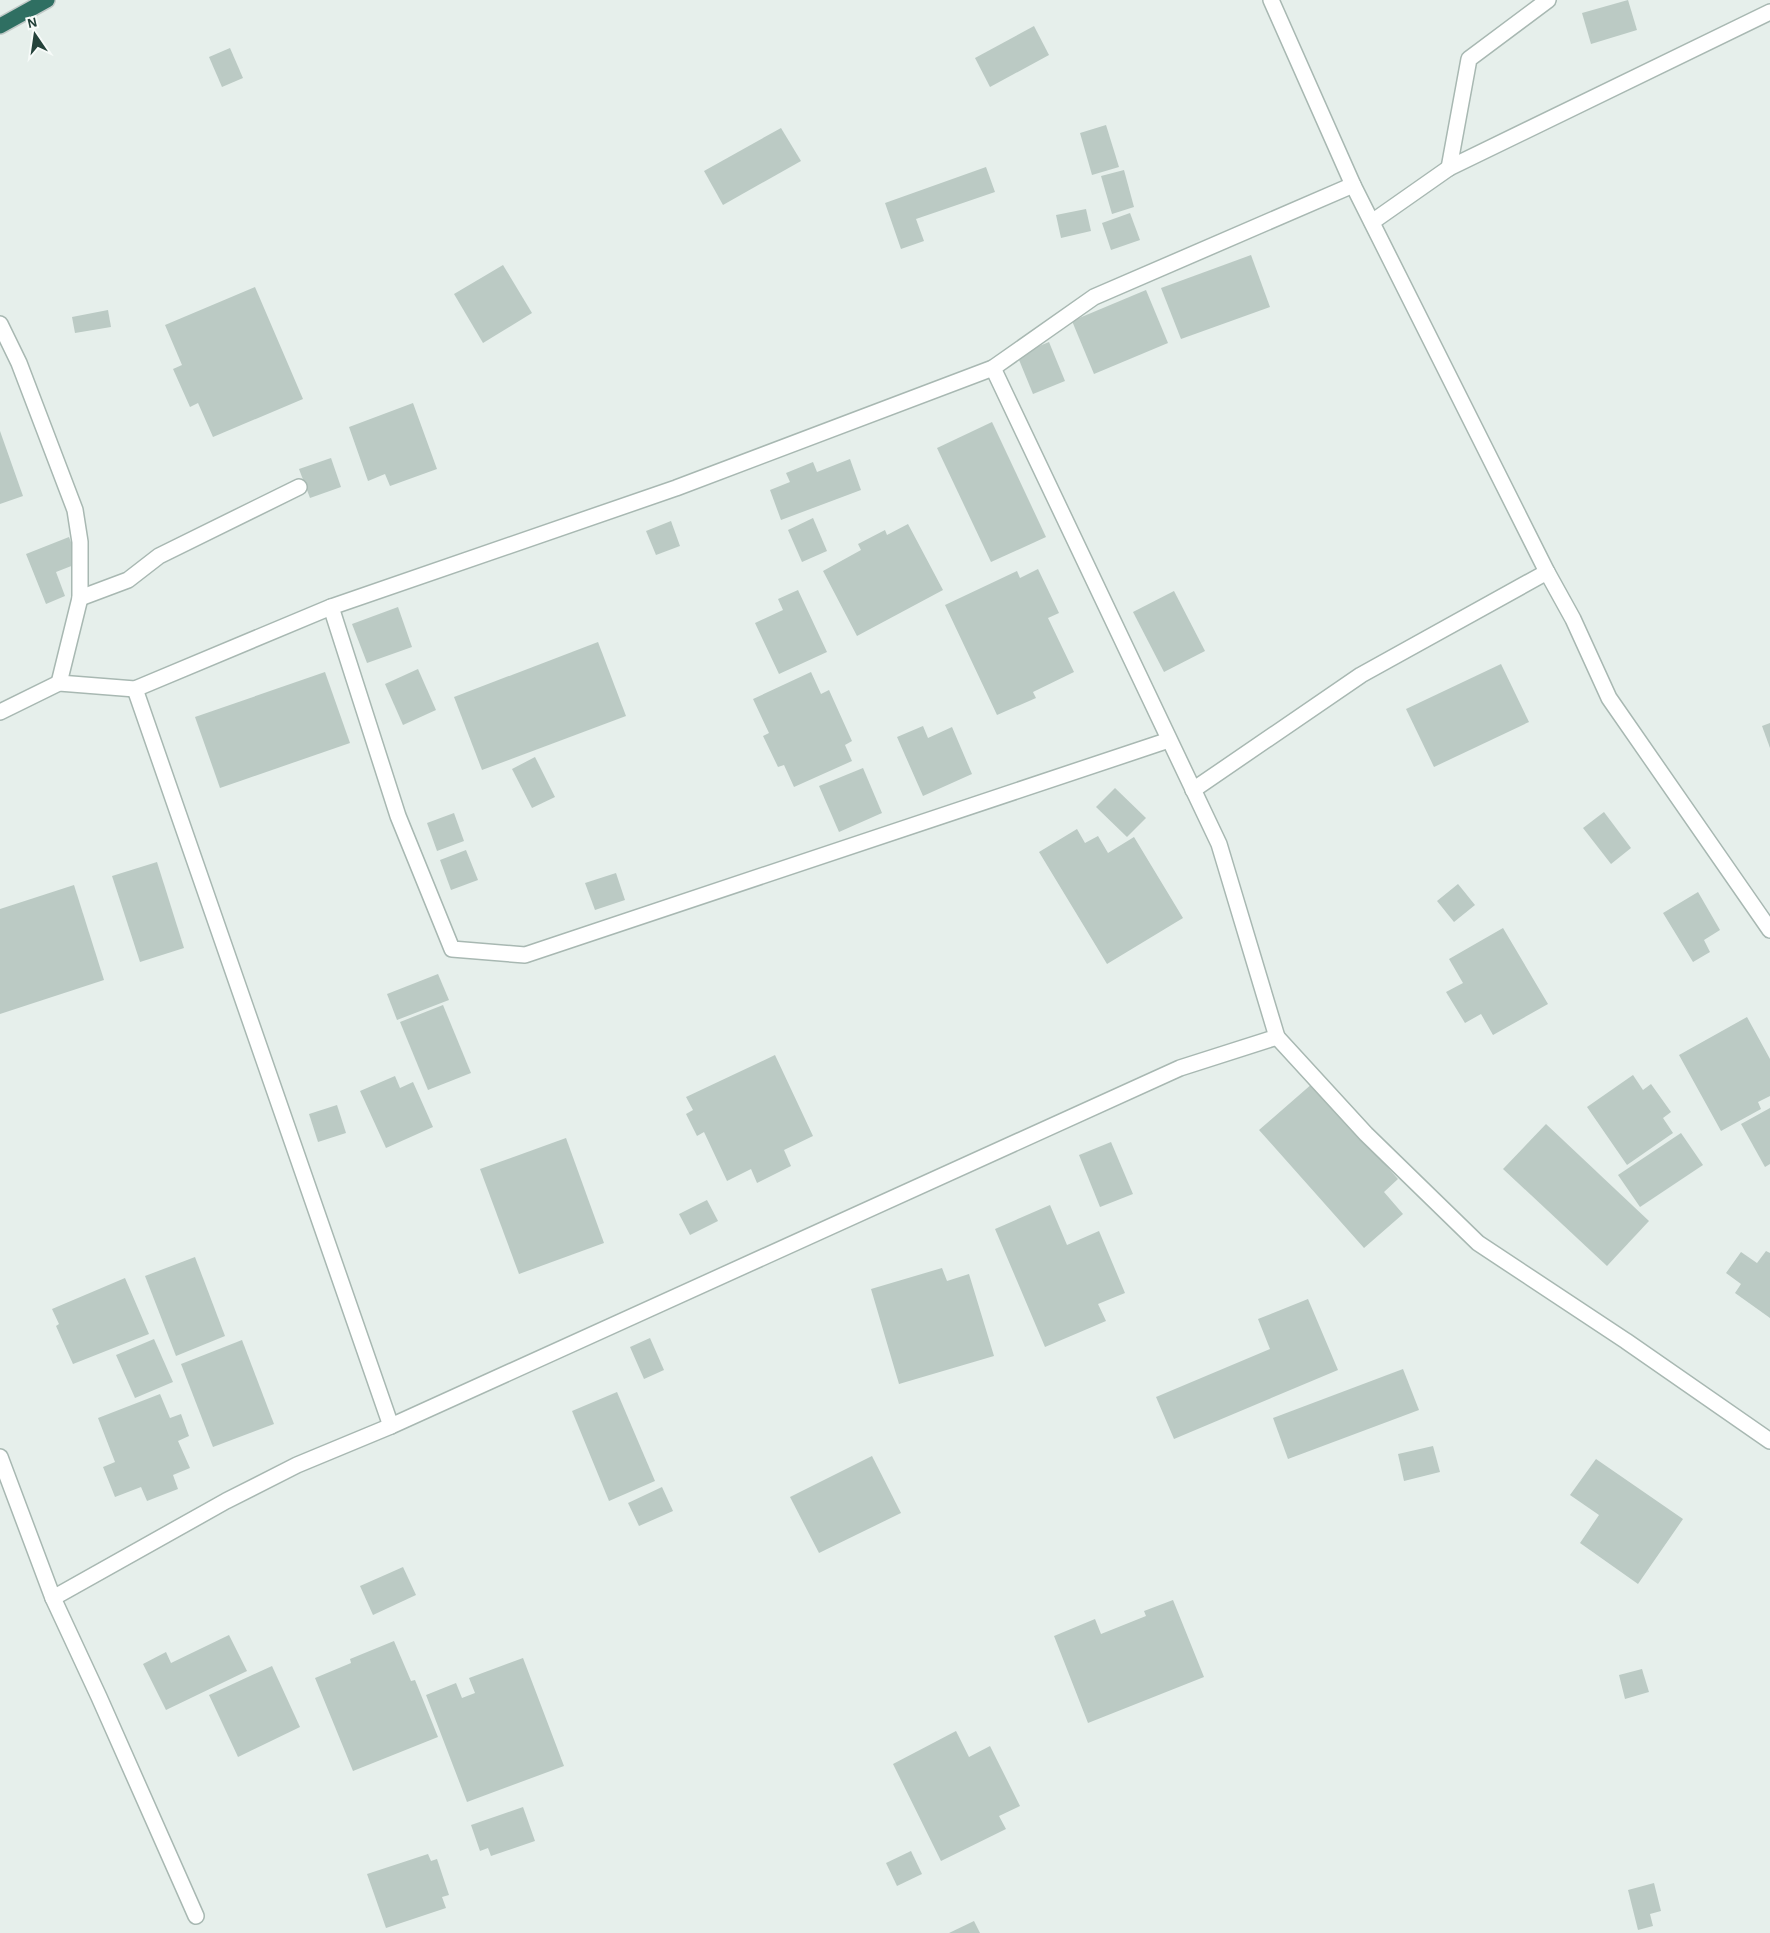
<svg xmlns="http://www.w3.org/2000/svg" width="1770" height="1933" viewBox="0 0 1770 1933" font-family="'Alegreya Sans',sans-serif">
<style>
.building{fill:#bbcac4}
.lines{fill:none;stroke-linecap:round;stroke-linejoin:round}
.lane-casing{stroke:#a8b8b2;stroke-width:18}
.street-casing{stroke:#a8b8b2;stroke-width:18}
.highway-casing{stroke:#c2cac8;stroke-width:18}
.lane{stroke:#fff;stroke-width:15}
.street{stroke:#fff;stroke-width:15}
.highway{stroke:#2f6f62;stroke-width:15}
</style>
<rect width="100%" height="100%" fill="#e6efeb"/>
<g class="building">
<path d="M1628,0L1637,30L1591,44L1582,13Z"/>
<path d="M1034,26L1049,55L990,87L975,58Z"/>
<path d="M230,48L243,78L222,87L209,57Z"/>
<path d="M1106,125L1119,167L1092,175L1080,133Z"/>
<path d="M781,128L801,161L723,205L704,171Z"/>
<path d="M986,167L995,192L916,219L924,241L901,249L885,203Z"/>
<path d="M1124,170L1134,207L1112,214L1101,176Z"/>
<path d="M1086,209L1091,231L1061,238L1056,215Z"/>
<path d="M1130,213L1140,240L1111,250L1102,223Z"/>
<path d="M1251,255L1270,307L1181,339L1161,288Z"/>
<path d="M503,265L532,313L483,343L454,294Z"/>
<path d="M255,287L303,399L213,437L198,403L190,407L173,369L182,365L165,325Z"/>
<path d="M1146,290L1168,343L1094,374L1072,321Z"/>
<path d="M108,310L111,327L75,333L72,317Z"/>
<path d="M1049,342L1065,381L1033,394L1017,355Z"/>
<path d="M413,403L437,469L390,486L385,474L368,481L349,427Z"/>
<path d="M992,422L1046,537L991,562L937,448Z"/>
<path d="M0,431L23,496L0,504Z"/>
<path d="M331,458L341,487L310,498L299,469Z"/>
<path d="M850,459L861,490L781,520L770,490L790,482L786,473L813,462L817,472Z"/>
<path d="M813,518L827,551L802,562L788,530Z"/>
<path d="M671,521L680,546L656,555L646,531Z"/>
<path d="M908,524L943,590L857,636L823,571L861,550L858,544L885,530L887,535Z"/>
<path d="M69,537L79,563L56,572L65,596L46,604L26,554Z"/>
<path d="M1038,569L1059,613L1048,618L1074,672L1033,692L1036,698L997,715L945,605L1017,571L1020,578Z"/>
<path d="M798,590L827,652L779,674L755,623L783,610L778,599Z"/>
<path d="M1174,591L1205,651L1164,672L1133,612Z"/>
<path d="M398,607L412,647L367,663L352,624Z"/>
<path d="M598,642L626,716L482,770L454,697Z"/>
<path d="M1501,664L1529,722L1434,767L1406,709Z"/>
<path d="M418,669L436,710L403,725L385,684Z"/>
<path d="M325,672L350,743L220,788L195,717Z"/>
<path d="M811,672L821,694L829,690L852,741L845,745L852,761L794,787L784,765L778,767L763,736L769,733L753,699Z"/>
<path d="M1770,723V748L1762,726Z"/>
<path d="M923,726L928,738L952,727L972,774L923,796L897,737Z"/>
<path d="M535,757L555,797L532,808L512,769Z"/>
<path d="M863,768L882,813L839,832L819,786Z"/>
<path d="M1115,788L1146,818L1127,837L1096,807Z"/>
<path d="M1604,812L1631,848L1611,864L1583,828Z"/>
<path d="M454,813L464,841L437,851L427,823Z"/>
<path d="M1077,829L1085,843L1098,836L1108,853L1134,837L1183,918L1107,964L1039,852Z"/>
<path d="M466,850L478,880L451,890L440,860Z"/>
<path d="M157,862L184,948L140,962L112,876Z"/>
<path d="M616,873L625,900L595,910L585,883Z"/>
<path d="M1458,884L1475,905L1454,922L1437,901Z"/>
<path d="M74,885L104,980L0,1014V909Z"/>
<path d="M1698,892L1720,930L1704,940L1710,952L1693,962L1663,913Z"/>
<path d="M1503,928L1548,1004L1493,1035L1481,1014L1465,1023L1446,992L1463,983L1449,959Z"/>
<path d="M438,974L449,1000L397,1020L387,994Z"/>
<path d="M443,1005L471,1073L428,1090L400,1022Z"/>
<path d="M1747,1017L1770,1059V1096L1758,1102L1761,1109L1721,1131L1679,1055Z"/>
<path d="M775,1055L813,1136L784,1150L791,1166L757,1183L751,1169L727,1181L704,1132L697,1136L686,1114L693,1110L686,1097Z"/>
<path d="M1633,1075L1643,1090L1651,1084L1671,1112L1663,1118L1673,1133L1627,1165L1587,1107Z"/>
<path d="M395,1076L400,1088L413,1082L433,1127L386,1148L360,1091Z"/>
<path d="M1313,1083L1398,1179L1384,1192L1403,1214L1364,1248L1259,1130Z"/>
<path d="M337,1105L346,1133L318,1142L309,1114Z"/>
<path d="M1770,1108V1164L1765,1167L1741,1124Z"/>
<path d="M1546,1124L1649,1221L1607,1266L1503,1169Z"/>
<path d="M1681,1133L1703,1165L1640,1207L1618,1175Z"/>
<path d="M566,1138L604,1243L519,1274L480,1169Z"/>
<path d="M1111,1142L1133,1194L1100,1207L1079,1155Z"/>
<path d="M707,1200L718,1221L690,1235L679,1214Z"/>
<path d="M1050,1205L1067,1245L1099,1231L1125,1293L1098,1304L1106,1321L1045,1347L995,1229Z"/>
<path d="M1766,1251L1770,1253V1318L1735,1293L1741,1284L1726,1273L1741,1252L1757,1263Z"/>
<path d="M195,1257L225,1336L176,1356L145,1276Z"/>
<path d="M942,1268L947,1281L969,1274L994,1356L899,1384L871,1289Z"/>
<path d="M125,1278L149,1334L73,1364L56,1326L59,1324L52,1309Z"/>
<path d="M1308,1299L1338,1370L1174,1439L1156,1397L1270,1349L1258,1319Z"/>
<path d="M650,1338L664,1370L644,1379L630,1347Z"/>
<path d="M154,1339L173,1382L135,1398L116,1355Z"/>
<path d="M242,1340L274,1424L213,1447L181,1364Z"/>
<path d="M1403,1369L1419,1410L1288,1459L1273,1418Z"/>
<path d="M617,1392L655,1481L609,1501L572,1411Z"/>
<path d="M160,1394L170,1418L181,1414L189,1436L178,1441L190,1468L173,1475L178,1489L147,1501L141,1487L115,1497L103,1467L115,1462L98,1418Z"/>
<path d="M1433,1446L1440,1472L1404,1481L1398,1454Z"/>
<path d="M872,1456L901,1513L819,1553L790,1497Z"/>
<path d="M1596,1459L1683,1519L1638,1584L1580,1543L1599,1515L1570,1495Z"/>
<path d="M662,1487L673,1511L639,1526L628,1503Z"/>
<path d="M403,1567L416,1595L373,1615L360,1586Z"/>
<path d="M1173,1600L1204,1677L1088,1723L1054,1636L1095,1619L1101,1634L1146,1616L1144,1611Z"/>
<path d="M229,1635L247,1671L166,1710L143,1664L166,1652L171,1663Z"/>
<path d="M394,1641L411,1681L415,1680L438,1737L353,1771L315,1678L351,1663L350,1659Z"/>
<path d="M523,1658L564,1766L467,1802L426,1695L456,1683L462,1698L475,1693L469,1678Z"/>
<path d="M272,1666L300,1727L238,1757L209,1695Z"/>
<path d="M1642,1669L1649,1692L1625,1699L1619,1675Z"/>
<path d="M956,1731L969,1757L990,1746L1020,1806L999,1816L1006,1829L941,1861L893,1764Z"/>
<path d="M523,1807L535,1841L491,1856L488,1848L480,1851L471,1825Z"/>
<path d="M911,1851L922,1874L897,1886L886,1863Z"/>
<path d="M428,1854L431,1861L437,1859L449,1895L442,1897L446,1908L386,1928L367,1874Z"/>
<path d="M1654,1883L1661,1911L1650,1914L1653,1926L1638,1930L1628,1890Z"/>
<path d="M974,1921L980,1933H949Z"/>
</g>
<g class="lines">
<defs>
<g id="lane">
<path d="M1449,168L1469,59L1548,0"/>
<path d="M1372,222L1449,168L1770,12"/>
<path d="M80,598L128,580L159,556L299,487"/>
<path d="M1193,790L1361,675L1547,572"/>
</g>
<g id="street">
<path d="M1271,0L1353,185L1547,572L1573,619L1609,698L1770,930"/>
<path d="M0,324L19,363L75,510L80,542V598L59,683"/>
<path d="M331,607L398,816L452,949L525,955L1169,740"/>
<path d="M135,689L391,1426L1180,1068L1277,1037L1219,844L993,368"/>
<path d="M0,712L59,683L135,689L331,607L676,488L993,368L1094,297L1353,185"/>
<path d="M1277,1037L1366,1134L1478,1243L1626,1341L1770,1441"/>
<path d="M0,1457L53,1598L99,1697L196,1916"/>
<path d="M53,1598L226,1501L297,1465L391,1426"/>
</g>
<path id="highway" d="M0,26L47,0"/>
</defs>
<use href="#lane" class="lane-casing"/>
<use href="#street" class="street-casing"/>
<use href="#highway" class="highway-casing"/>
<use href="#lane" class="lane"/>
<use href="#street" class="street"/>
<use href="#highway" class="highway"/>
</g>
<g transform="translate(35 35) rotate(347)" stroke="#f7fbf9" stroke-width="4" paint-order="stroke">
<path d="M0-4L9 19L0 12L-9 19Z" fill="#24423a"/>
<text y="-8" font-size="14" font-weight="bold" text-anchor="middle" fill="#24423a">N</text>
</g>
</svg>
